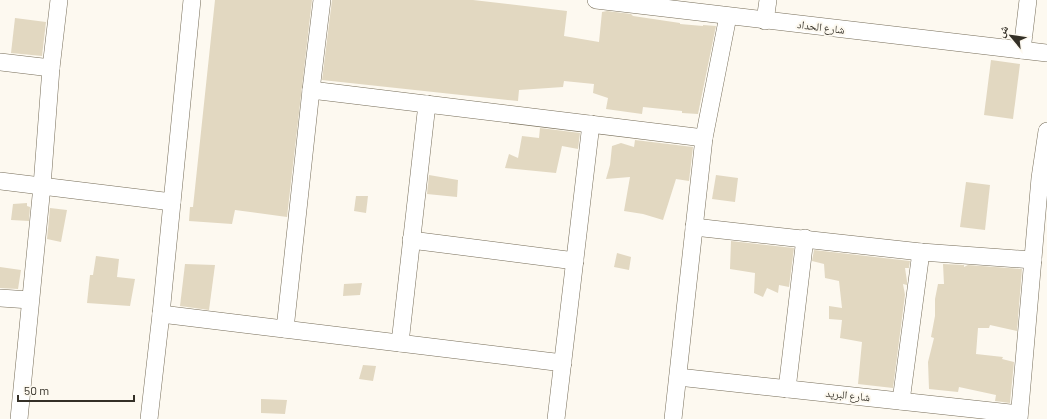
<svg xmlns="http://www.w3.org/2000/svg" width="1047" height="419" viewBox="0 0 1047 419" font-family="Barlow,'Noto Naskh Arabic',sans-serif">
<style>
.building{fill:#e2d8c1}
.lines{fill:none;stroke-linecap:round;stroke-linejoin:round}
.minor-casing{stroke:#766d59;stroke-width:18}
.minor{stroke:#fff;stroke-width:17}
.labels{text-anchor:middle;stroke-width:4;stroke-linejoin:round;paint-order:stroke}
.street-label{font-size:11px;fill:#343027;stroke:#fdf9f0}
</style>
<rect width="100%" height="100%" fill="#fdf9f0"/>
<g class="building">
<path d="M215,0H312L287,217L235,210L232,224L189,221L190,207H193Z"/>
<path d="M332,0H473L567,11L564,36L599,42L602,12L607,11L631,14L633,16L680,23V24L703,26V25L716,26L698,114L682,113V111L643,107L642,114L606,109L608,98L593,93L594,84L564,81L563,87L519,90L518,101L322,80Z"/>
<path d="M15,18L46,22L42,56L11,53Z"/>
<path d="M991,60L1020,64L1013,119L984,115Z"/>
<path d="M540,128L580,133L578,149L562,146L556,173L505,168L509,154L518,158L522,136L539,138Z"/>
<path d="M635,140L693,147L689,181L676,179L663,220L643,214L624,211L630,177L606,179L610,165L612,146L621,143L634,147Z"/>
<path d="M429,175L458,180L457,197L427,194Z"/>
<path d="M716,175L738,178L735,202L712,199Z"/>
<path d="M966,182L990,185L985,230L960,227Z"/>
<path d="M356,196H368L366,213L354,211Z"/>
<path d="M27,203V206L30,207L29,221L11,220L13,204Z"/>
<path d="M50,208L67,210L61,242L47,239Z"/>
<path d="M731,241L794,248L789,287L779,285L778,293L767,288L763,297L754,293L755,273L730,269Z"/>
<path d="M814,250L910,261L909,268H905L907,281V285L903,284L905,295L893,388L858,384L862,342L840,338L842,320L829,319V306L842,308L839,281L825,278L824,264L812,261Z"/>
<path d="M617,253L631,257L629,270L614,267Z"/>
<path d="M96,256L119,259L117,277L135,279L130,306L87,303L90,275H93Z"/>
<path d="M185,264L215,265L209,310L180,306Z"/>
<path d="M943,264L964,265V267L968,265L1022,269L1017,331L990,325L989,328H978L976,354L1003,357L1002,359L1014,362L1010,403L995,401L996,395L959,387L958,392L929,389L928,362L934,338L931,337L935,316V299L938,284H944Z"/>
<path d="M0,267L21,270L18,289L0,288Z"/>
<path d="M362,283L360,295L343,296L344,284Z"/>
<path d="M363,365L376,366L373,381L359,379Z"/>
<path d="M261,399L287,400L285,414L261,413Z"/>
</g>
<g class="lines">
<defs>
<g id="minor">
<path d="M596,0L1047,53"/>
<path d="M765,21L768,0"/>
<path d="M1022,50L1028,0"/>
<path d="M0,62L51,68"/>
<path d="M311,90L704,138"/>
<path d="M0,181L172,202"/>
<path d="M694,227L921,252L1033,260"/>
<path d="M411,240L575,261"/>
<path d="M0,298L30,300"/>
<path d="M161,314L563,363"/>
<path d="M285,329L311,90L322,0"/>
<path d="M400,343L427,104"/>
<path d="M678,377L1019,414"/>
<path d="M787,389L805,238"/>
<path d="M901,401L921,252"/>
<path d="M19,419L42,186L51,68L59,0"/>
<path d="M149,419L161,314L192,0"/>
<path d="M556,419L591,124"/>
<path d="M673,419L704,138L728,16"/>
<path d="M1019,419L1040,178L1047,131"/>
</g>
</defs>
<use href="#minor" class="minor-casing"/>
<use href="#minor" class="minor"/>
</g>
<g class="labels">
<g class="street-label">
<text transform="translate(821 27) rotate(7)" y="4">شارع الحداد</text>
<text transform="translate(848 395) rotate(6)" y="4">شارع البريد</text>
</g>
</g>
<g transform="translate(1011 36) rotate(299)" stroke="#fdf9f0" stroke-width="3" paint-order="stroke">
<path d="M0-3L7 15L0 10L-7 15Z" fill="#343027"/>
<text y="-6" font-size="11" font-weight="bold" text-anchor="middle" fill="#343027">ش</text>
</g>
<path d="M18 395v6h116v-6" fill="none" stroke="#343027" stroke-width="2"/>
<text x="24" y="395" font-size="12" fill="#343027" stroke="#fdf9f0" stroke-width="3" paint-order="stroke">50 m</text>
</svg>
